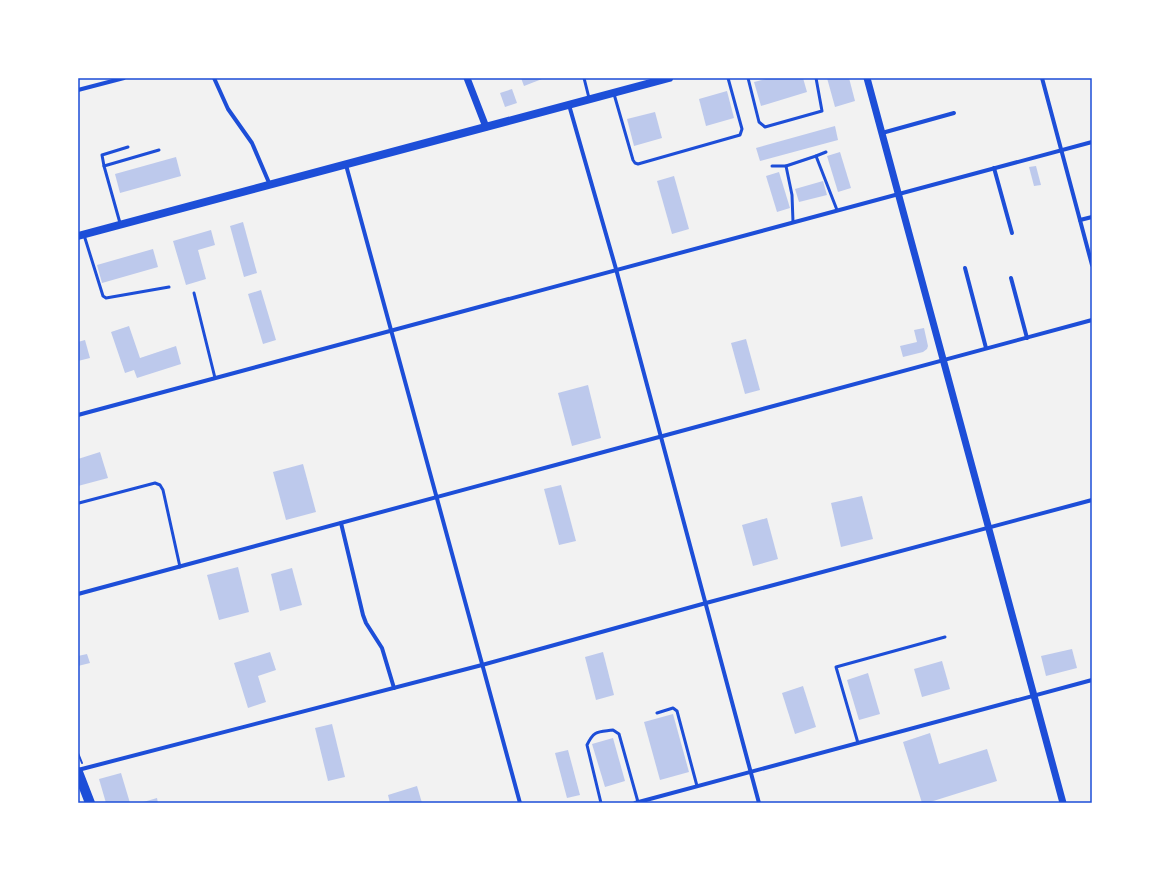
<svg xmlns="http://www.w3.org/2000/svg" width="1170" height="881" viewBox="0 0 1170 881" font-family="Cabin,sans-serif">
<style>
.building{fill:#bdc9ec}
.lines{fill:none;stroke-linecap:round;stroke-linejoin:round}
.path{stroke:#1d4ed8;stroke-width:2}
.service{stroke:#1d4ed8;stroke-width:3}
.minor{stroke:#1d4ed8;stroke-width:4}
.tertiary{stroke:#1d4ed8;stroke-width:7}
.secondary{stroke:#1d4ed8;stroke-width:8}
.primary{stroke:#1d4ed8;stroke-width:10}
.neatline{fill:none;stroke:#1d4ed8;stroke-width:1.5}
</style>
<rect width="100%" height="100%" fill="#f2f2f2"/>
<g class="building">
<path d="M521,78H541L542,79L524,86Z"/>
<path d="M770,78H803L807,92L761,106L754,82Z"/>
<path d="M827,78H849L855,101L835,107Z"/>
<path d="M512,89L517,103L505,107L500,93Z"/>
<path d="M727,91L734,118L706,126L699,99Z"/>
<path d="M655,112L662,138L634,146L627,119Z"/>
<path d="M835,126L838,140L760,161L756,148Z"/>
<path d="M840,152L851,188L838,192L827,156Z"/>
<path d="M176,157L181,176L120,193L115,174Z"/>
<path d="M1036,166L1041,185L1034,186L1029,167Z"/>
<path d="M779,172L790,208L777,212L766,176Z"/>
<path d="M674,176L689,229L672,234L657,181Z"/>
<path d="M823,181L827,195L799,202L795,189Z"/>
<path d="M243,222L257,273L244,277L230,226Z"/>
<path d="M211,230L215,245L198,250L206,279L186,285L173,241Z"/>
<path d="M153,249L158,267L102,283L97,265Z"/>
<path d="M261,290L276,340L263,344L248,294Z"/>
<path d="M129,326L140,358L176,346L181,364L137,378L134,370L125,373L111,332Z"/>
<path d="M924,328L928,346L927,349L923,352L903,357L900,346L917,342L914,330Z"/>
<path d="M746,339L760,390L745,394L731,343Z"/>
<path d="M85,340L90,358L78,361V342Z"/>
<path d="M588,385L601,438L572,446L558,393Z"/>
<path d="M100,452L108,478L78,486V459Z"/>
<path d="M303,464L316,512L286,520L273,472Z"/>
<path d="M561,485L576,541L559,545L544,489Z"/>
<path d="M862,496L873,539L841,547L831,503Z"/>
<path d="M767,518L778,559L753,566L742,525Z"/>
<path d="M238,567L249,612L219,620L207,575Z"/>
<path d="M292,568L302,605L280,611L271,574Z"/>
<path d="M1072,649L1077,668L1046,676L1041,656Z"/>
<path d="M270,652L276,670L258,676L266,702L248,708L234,663Z"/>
<path d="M603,652L614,695L596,700L585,657Z"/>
<path d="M87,654L90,663L78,666V656Z"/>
<path d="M942,661L950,689L922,697L914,669Z"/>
<path d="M868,673L880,714L859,720L847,680Z"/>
<path d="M803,686L816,727L795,734L782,693Z"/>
<path d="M673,714L689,772L660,780L644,722Z"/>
<path d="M332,724L345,777L328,781L315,728Z"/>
<path d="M930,733L939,764L987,749L997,781L927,803H922L903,742Z"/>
<path d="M613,738L625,781L605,787L592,744Z"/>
<path d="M568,750L580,795L567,798L555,753Z"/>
<path d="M121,773L130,803H106L99,779Z"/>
<path d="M417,786L422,803H390L388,795Z"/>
<path d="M157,798L158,803H140Z"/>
</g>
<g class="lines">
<path class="path" d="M78,753L82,763"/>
<g class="service">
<path d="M584,78L589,98"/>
<path d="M748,78L759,122L765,127L822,111L816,78"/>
<path d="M614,94L633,160L635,163L638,164L740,135L742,129L728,78"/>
<path d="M816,156L837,210"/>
<path d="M104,166L102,155L128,147"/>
<path d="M772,166H786L816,156L826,152"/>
<path d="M786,166L792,195L793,222"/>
<path d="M120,223L104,166L159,150"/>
<path d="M84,235L103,296L106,298L169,287"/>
<path d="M194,293L215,378"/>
<path d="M79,503L155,483L160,485L163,490L180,567"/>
<path d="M657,713L673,708L677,711L697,786"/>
<path d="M858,743L836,667L945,637"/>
<path d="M601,803L587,745C594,730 598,732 613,730L619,734L638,802"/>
</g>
<g class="minor">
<path d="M214,78L228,109L252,143L270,185"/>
<path d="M1042,78L1092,265"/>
<path d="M78,90L124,78"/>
<path d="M569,105L616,269L759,803"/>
<path d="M882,133L954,113"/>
<path d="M346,165L520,803"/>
<path d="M994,168L1012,233"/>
<path d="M1080,220L1092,217"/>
<path d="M965,268L986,348"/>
<path d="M1011,278L1027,338"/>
<path d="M78,415L1092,142"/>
<path d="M341,523L363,615L366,623L382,648L394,688"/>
<path d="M78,594L1092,320"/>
<path d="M78,770L482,665L706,603L1092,500"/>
<path d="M635,803L1092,680"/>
</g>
<g class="tertiary">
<path d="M467,78L486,127"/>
<path d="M867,78L1063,803"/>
</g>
<path class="secondary" d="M78,236L669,78"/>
<path class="primary" d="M78,772L90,803"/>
</g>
<rect width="1170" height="881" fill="none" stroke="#ffffff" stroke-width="158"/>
<rect x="79" y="79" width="1012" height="723" class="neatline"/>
</svg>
